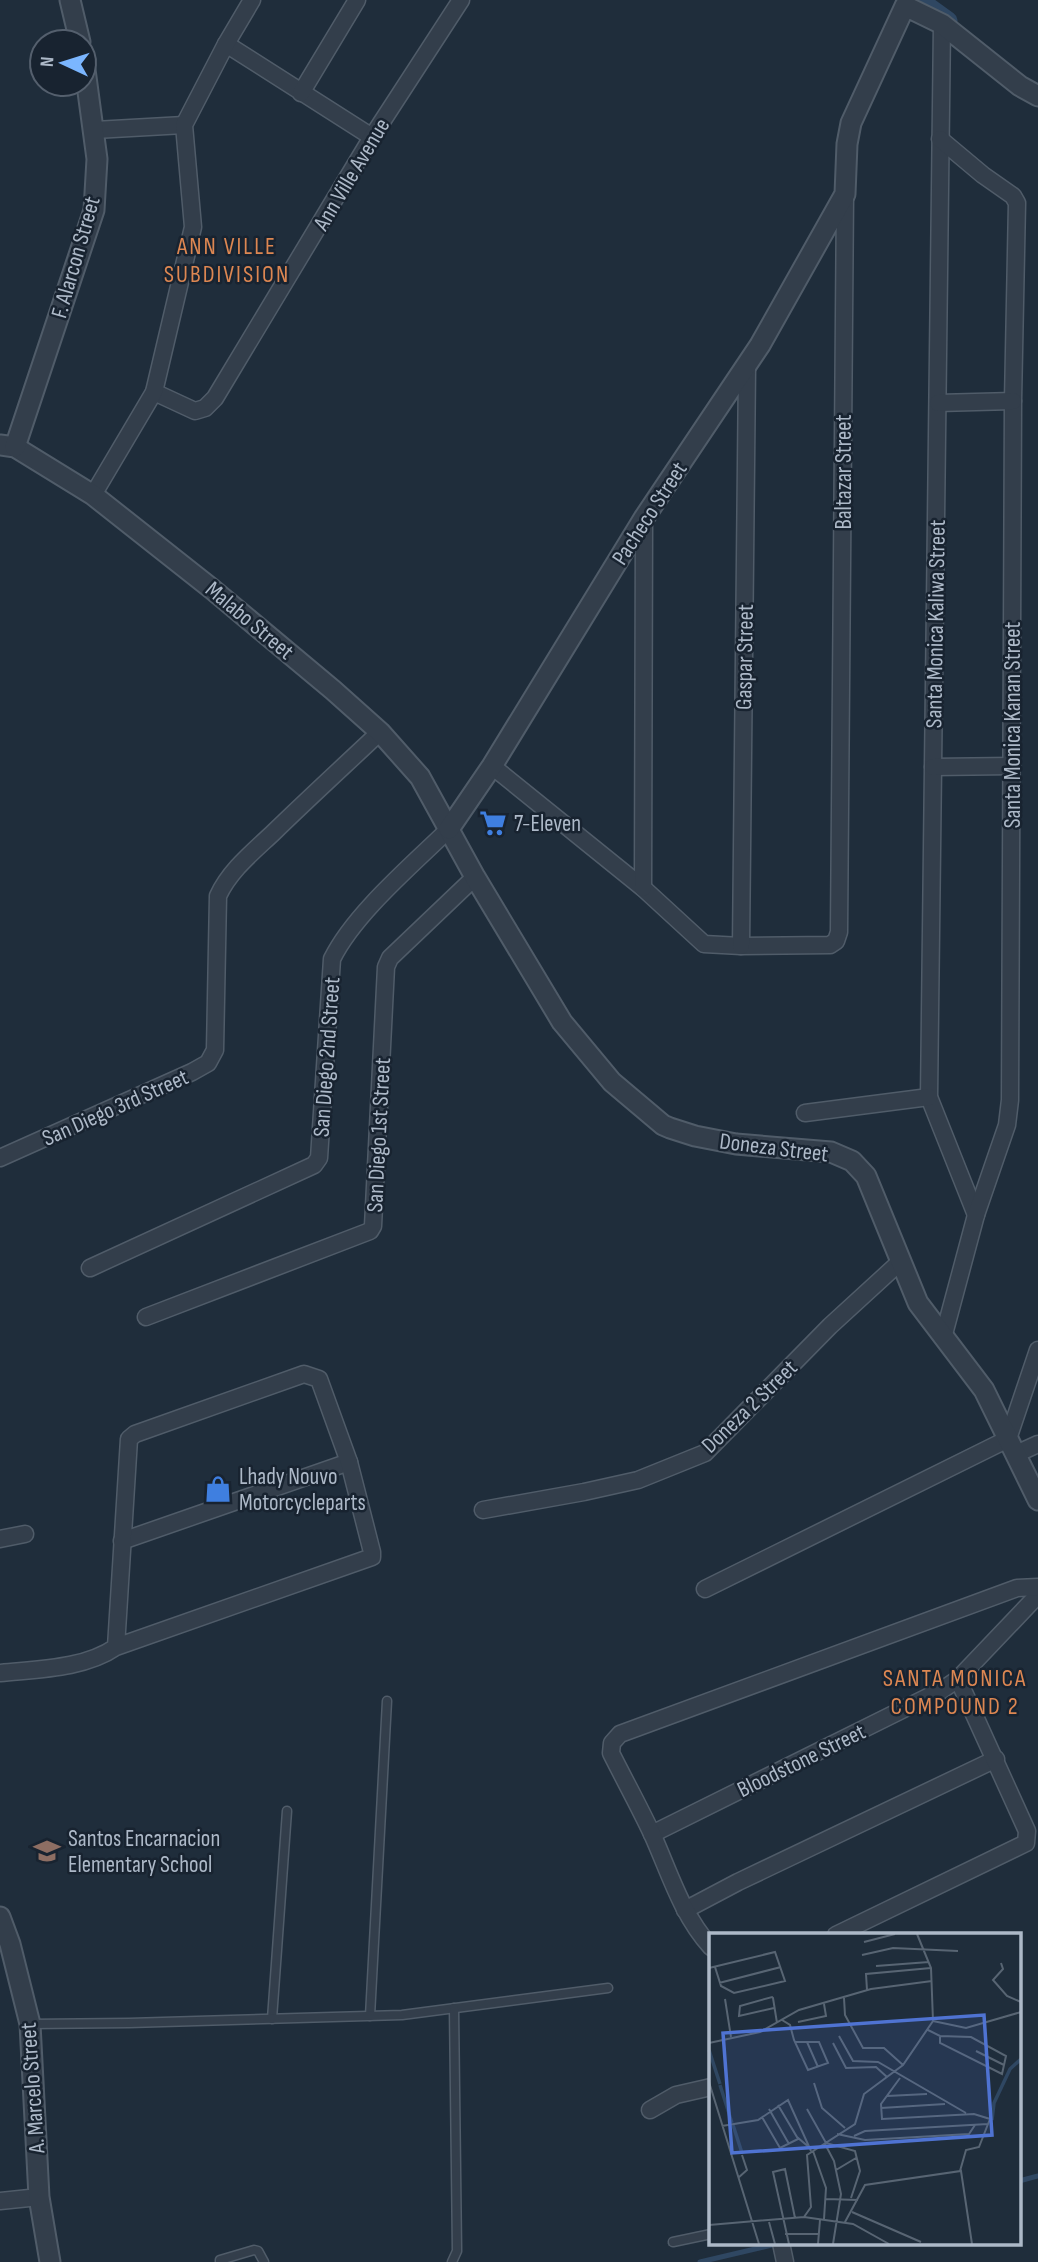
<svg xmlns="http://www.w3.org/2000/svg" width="1038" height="2262" viewBox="0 0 1038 2262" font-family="'Sofia Sans Condensed',sans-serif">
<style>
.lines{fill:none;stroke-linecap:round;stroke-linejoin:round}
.stream{stroke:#2f4762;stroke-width:5}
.canal{stroke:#2f4762;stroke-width:19}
.service-casing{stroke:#505c69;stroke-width:11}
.minor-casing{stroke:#505c69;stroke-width:19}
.tertiary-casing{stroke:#505c69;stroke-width:23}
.service{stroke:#333e4b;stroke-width:8}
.minor{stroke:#333e4b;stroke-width:16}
.tertiary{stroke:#333e4b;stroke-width:19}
.labels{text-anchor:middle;stroke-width:5;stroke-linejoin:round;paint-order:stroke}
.street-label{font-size:23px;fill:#adb9c8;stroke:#182330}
.poi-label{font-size:23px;fill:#adb9c8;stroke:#182330;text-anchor:start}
.neighbourhood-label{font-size:24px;letter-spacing:2px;fill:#dd8752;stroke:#182330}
.inset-river{fill:none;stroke:#2f4762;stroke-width:3.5}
.inset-road{fill:none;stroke:#586573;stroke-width:2}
.view{fill:#4f73d2;fill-opacity:0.15;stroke:#4f73d2;stroke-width:3.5}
.inset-edge{fill:none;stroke:#adb9c8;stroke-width:3.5}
</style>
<rect width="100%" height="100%" fill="#1f2d3b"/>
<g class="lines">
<g class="stream">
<path d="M1019,2181L1038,2176"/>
<path d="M700,2262L776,2244"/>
</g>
<path class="canal" d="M919,0L948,21"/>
<defs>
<g id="service">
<path d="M370,2016L387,1701"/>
<path d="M272,2019L287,1811"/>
<path d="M30,2024L129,2023L402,2015L608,1988"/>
<path d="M673,2242L711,2234"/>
<path d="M220,2262V2260L254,2250L258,2251L264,2262"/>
<path d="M452,2262L457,2251L454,2008"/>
</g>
<g id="minor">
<path d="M942,24L929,1097L976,1215"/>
<path d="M226,44L372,137"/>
<path d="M301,93L357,0"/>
<path d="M95,130L184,125"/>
<path d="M940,139L983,175L1013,196L1017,203L1013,401L1010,1100L1007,1125L976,1215L943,1338"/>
<path d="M154,392L195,411L205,408L215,398L372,137L461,0"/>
<path d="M938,403L1013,401"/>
<path d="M93,495L154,392L193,227L184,125L226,44L252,0"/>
<path d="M492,766L643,888L704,944L741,946L830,945L836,941L839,932L845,194"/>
<path d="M933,767L1012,766"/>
<path d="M643,888L644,518"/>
<path d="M741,946L747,367"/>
<path d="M805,1113L929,1097"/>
<path d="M0,1158L192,1072L208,1063L215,1050L218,896C230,870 253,852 274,832C309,798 345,765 380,732"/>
<path d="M90,1268L314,1165L319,1158L332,959C354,914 412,865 449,829"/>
<path d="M146,1317L370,1231L373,1226L386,967L390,958L475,877"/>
<path d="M1016,1454L1038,1444"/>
<path d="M483,1510L584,1492L638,1480L705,1453L830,1326L901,1261"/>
<path d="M0,1539L25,1534"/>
<path d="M122,1541L349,1462"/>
<path d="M705,1589L1008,1439L1038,1350"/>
<path d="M0,1673C38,1669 84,1669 116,1647L372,1557V1552L349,1462L319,1379L304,1374L135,1434L129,1439L116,1647"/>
<path d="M652,1834L942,1690L958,1679L1038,1595"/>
<path d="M685,1910L738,1882L996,1759"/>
<path d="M836,1935L1026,1843L1027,1831L958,1679"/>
<path d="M711,1947C682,1915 670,1874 653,1836C640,1808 625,1781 611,1753L612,1743L620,1734L1017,1588L1038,1587"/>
<path d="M650,2110L676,2095L711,2087"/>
<path d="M0,2201L39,2197"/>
<path d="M781,2243L785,2262"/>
</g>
<g id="tertiary">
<path d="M70,0L80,42"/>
<path d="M0,445L15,447L93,495L212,589L333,690L380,732L420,777L475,877L562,1022L612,1082L663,1125L670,1128L695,1136L736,1144L831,1152L852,1161L866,1176L918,1303L984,1390L1038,1500"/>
<path d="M15,447L94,210L97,159L84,62"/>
<path d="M449,829L492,766L644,518L760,345L845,194L847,144L851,123L905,6L942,24L1020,86L1038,96"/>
<path d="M0,1917L10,1944L30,2024L39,2197L50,2262"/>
</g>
</defs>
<use href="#service" class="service-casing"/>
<use href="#minor" class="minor-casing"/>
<use href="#tertiary" class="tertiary-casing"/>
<use href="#service" class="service"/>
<use href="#minor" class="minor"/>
<use href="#tertiary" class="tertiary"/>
</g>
<defs>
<symbol id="supermarket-bare" viewBox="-9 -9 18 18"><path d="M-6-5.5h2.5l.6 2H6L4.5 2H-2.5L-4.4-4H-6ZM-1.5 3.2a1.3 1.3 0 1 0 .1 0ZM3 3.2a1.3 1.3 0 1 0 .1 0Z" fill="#3f7fe0" stroke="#182330" stroke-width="2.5" paint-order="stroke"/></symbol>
<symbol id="shop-bare" viewBox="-9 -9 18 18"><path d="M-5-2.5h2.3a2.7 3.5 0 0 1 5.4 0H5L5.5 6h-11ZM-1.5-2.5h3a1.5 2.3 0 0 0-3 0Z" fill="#3f7fe0" stroke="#182330" stroke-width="2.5" paint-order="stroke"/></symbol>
<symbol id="school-bare" viewBox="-9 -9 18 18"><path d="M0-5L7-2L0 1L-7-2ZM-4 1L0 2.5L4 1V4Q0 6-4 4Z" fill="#8d6e63" stroke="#182330" stroke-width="2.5" paint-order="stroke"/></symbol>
</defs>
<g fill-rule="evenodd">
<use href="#supermarket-bare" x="474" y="804" width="38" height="38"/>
<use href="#shop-bare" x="199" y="1470" width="38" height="38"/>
<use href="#school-bare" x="28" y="1832" width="38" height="38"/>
</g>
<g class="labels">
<g class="street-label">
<text transform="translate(351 174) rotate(-59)" y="8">Ann Ville Avenue</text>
<text transform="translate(75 257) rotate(-74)" y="8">F. Alarcon Street</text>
<text transform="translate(843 472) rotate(-90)" y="8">Baltazar Street</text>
<text transform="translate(649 513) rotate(-57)" y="8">Pacheco Street</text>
<text transform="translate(250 620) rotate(40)" y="8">Malabo Street</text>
<text transform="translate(935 624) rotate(-89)" y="8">Santa Monica Kaliwa Street</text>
<text transform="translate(744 657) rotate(-89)" y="8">Gaspar Street</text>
<text transform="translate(1012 725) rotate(-90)" y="8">Santa Monica Kanan Street</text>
<text transform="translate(326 1057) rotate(-86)" y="8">San Diego 2nd Street</text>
<text transform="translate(115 1107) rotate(-24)" y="8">San Diego 3rd Street</text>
<text transform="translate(378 1135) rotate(-87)" y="8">San Diego 1st Street</text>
<text transform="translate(774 1147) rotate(7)" y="8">Doneza Street</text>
<text transform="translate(749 1406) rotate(-44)" y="8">Doneza 2 Street</text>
<text transform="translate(801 1760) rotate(-26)" y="8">Bloodstone Street</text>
<text transform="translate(32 2088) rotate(-94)" y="8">A. Marcelo Street</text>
</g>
<g class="poi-label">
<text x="514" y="831">7-Eleven</text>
<text x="239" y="1484">Lhady Nouvo<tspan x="239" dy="26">Motorcycleparts</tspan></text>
<text x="68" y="1846">Santos Encarnacion<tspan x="68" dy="26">Elementary School</tspan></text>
</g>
<g class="neighbourhood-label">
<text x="227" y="254">ANN VILLE<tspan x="227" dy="28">SUBDIVISION</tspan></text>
<text x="955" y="1686">SANTA MONICA<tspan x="955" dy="28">COMPOUND 2</tspan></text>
</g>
</g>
<g transform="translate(709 1933)">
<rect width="312" height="312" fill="#1f2d3b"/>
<path class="inset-river" d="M0,117L11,151M11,152L23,190M283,187L285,170L301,136L312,126M24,192L33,220"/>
<path class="inset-road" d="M155,9L186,1M153,22L184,15L249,18M292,30L294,36L284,47L298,63L312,69M167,33L220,29M0,35L66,19L76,48L25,60L12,53L6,34M10,50L72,34M158,57L157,41L222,35M135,65L136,82L154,115H175L194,132M16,66L22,104M65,75L30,83L31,73L63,64L64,65L68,90M73,87L81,92L85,107L99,137L119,130L110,109H86M224,88L257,95L312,79M89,89L117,83L115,71M219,97L231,103L262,104L297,123L293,141L231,110V103M130,103L144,128L169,129L257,180M98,109L109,134M0,110L51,99L90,77L162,56L223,48M124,110L137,135L167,134L178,144M267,118L295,132M191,145L172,171L173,186L265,181L281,186L270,214L257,217L251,238M0,149L50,311M105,150L113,175L136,195M178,163L218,161M69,172L88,204L101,215M172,175L236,171M60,176L80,211M98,176L117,210L146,218L151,238L142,265M53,184L71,215L89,206M13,193L49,187L79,167L102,218M128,201L156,207L260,201L266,192M145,203L156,198L279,191M116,211L125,228L132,261L124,311M104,218L117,255L115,286M127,237L147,225M29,245L38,237L33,222M117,266L149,267M143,279L212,309M95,284L102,274L98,222L146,191L155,161L194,132L224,88L222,35L208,1M60,289L66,311M136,289L156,252L252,238L263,311M0,292L95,284L144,291L180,311M76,301H110M80,311L64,239L76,236L86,285M109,311L111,287"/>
<path class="view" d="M275,82L283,202L23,220L14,100Z"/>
<rect width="312" height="312" class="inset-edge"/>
</g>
<g transform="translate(63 63) rotate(274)"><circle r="33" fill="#182330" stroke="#545f6d" stroke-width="2"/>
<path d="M0-5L12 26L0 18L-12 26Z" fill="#7bb6ff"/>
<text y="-10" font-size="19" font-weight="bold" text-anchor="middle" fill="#adb9c8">N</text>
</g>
</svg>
